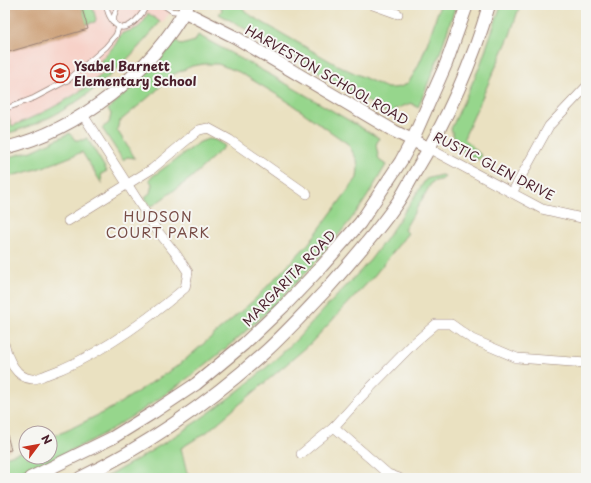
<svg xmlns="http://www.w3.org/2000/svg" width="591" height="483" viewBox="0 0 591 483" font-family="'Playpen Sans',sans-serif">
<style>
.built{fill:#f7d1c8}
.green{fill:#96d68c;stroke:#707a5c}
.building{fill:#cea37c}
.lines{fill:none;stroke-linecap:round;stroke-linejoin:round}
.lane-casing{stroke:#9a8076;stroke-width:6}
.street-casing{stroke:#9a8076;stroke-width:10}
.secondary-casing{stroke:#9a8076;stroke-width:14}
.lane{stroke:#fff;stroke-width:4.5}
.street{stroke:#fff;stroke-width:9}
.secondary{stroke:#fff;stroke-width:12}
.labels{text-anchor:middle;stroke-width:4;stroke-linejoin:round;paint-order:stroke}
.poi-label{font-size:13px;font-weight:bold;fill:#4a1f2b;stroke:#f6f6f2;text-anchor:start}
.street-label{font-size:13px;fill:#4a1f2b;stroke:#f6f6f2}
.neighbourhood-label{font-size:14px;letter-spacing:1px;fill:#784d47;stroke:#f6f6f2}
</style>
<rect width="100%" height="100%" fill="#f6f6f2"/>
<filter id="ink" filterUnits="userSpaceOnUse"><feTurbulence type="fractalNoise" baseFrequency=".025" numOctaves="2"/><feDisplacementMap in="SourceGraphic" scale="8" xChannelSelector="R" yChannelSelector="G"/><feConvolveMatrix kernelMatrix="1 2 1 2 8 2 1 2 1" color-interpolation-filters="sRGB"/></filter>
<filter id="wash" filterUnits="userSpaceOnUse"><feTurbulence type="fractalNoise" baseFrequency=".012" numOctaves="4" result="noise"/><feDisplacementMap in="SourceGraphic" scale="16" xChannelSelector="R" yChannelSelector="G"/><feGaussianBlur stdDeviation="0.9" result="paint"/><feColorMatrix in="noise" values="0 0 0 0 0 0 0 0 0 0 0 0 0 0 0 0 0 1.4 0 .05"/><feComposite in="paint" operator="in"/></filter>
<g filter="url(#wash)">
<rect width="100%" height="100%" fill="#eae1c1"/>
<path class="built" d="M5,5H176L162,23L160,22L139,48L124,64L82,98L58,112L38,122L5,134Z"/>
<g class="green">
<path d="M220,5H241L245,11L253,17L337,65L387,88C393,88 399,88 405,85C419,75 434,23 440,5H456L439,56L418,108L411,103L396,109L392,116L286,52L219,14L222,10Z"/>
<path d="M501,5H520L510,35L464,138L482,156L478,160L458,148L451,129L480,66Z"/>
<path d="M90,6L93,8L96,19L95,22L86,24L82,8Z"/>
<path d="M148,13L160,22C119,73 71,117 5,134V115H8L12,126C47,112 78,96 106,71V69L100,61L115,45L121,34C126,31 130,31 135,29C142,26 145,20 148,13Z"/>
<path d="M198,35L278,79L379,138L376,145L379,160L386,165C378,178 370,193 361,206C292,300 198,380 96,438C85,444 73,449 61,455C42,463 24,472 5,478V457L26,450V457H50V437L66,431L112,408L179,365L254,300L309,243L357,178L358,168L357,160L348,144L284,99L239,72L218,64H204L192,66L170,76L156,91L119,122L117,130L135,158L127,157L123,160L102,128L109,123L111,114L108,109C132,88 156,66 176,40L181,45L195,41Z"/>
<path d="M70,133L75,140H83L87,138L107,171L101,174L102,184L82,152C56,163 32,172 5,177V158L32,151Z"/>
<path d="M208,139L215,140L225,146L191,178L151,207L145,197L150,193L152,184L149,179L200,142Z"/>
<path d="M441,175L445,176L443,179L432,182L404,230L408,233L374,276L309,345L207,432L181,448L187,473L199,478H104C174,440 242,394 299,337C310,325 321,313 332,301C345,287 359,273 371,259C391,233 408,206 426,179Z"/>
</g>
<g id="blocks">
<g class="building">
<path d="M5,5H81L88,29L5,53Z"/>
<path d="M5,427L11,450L5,451Z"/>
</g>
</g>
</g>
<g filter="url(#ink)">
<use href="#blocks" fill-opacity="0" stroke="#9a8076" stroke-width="1"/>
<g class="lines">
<defs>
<g id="lane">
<path d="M106,5C107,9 108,14 110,17C122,41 140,18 147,5"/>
<path d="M163,5L172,11L183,12"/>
<path d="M114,23V16L118,5"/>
<path d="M5,109L34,98L68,80L106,47L116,35L119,26"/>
</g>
<g id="street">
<path d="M373,5L398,14"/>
<path d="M430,149L542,209L586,219"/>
<path d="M512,193L549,126L586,87"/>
<path d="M68,221L152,169L199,130L208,128L230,140L307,194"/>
<path d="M5,346C8,359 16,378 32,379C36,380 42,376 46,375C95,358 146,321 185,288L188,272L176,254L156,229L83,115"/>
<path d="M334,427L388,474L399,478"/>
<path d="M301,454L334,427L362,396L414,343L436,324H451L472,339L517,358L586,363"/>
</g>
<g id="secondary">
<path d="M185,12L235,37L394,131L430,149"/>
<path d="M5,148C81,129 150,73 188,5"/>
<path d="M30,478L112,438L154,412L196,384L244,344L285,305L322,266L360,223L401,161L412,141L446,64L467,5"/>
<path d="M80,478C146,446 209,402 264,353C285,334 305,312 325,291C349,264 374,236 395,206C402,197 407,186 413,176C445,123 472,65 489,5"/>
</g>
</defs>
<use href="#lane" class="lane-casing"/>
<use href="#street" class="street-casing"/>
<use href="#secondary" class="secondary-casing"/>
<use href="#lane" class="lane"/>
<use href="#street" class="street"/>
<use href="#secondary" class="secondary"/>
</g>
</g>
<defs>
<symbol id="school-ring" viewBox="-11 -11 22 22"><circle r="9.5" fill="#f6f6f2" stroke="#c8321e" stroke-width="1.5"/><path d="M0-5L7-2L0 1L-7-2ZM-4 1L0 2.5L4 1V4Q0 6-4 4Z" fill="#c8321e"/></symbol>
</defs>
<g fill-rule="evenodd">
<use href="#school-ring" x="49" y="62" width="22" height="22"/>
</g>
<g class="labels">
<g class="poi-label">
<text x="74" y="71">Ysabel Barnett<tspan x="74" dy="15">Elementary School</tspan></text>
</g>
<g class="street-label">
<text transform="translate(327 75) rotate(30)" y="5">HARVESTON SCHOOL ROAD</text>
<text transform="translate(494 166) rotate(27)" y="5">RUSTIC GLEN DRIVE</text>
<text transform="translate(289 278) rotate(-46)" y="5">MARGARITA ROAD</text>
</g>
<g class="neighbourhood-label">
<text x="158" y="222">HUDSON<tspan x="158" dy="16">COURT PARK</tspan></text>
</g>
</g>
<rect width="591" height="483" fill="none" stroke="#f6f6f2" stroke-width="20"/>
<g transform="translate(38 445) rotate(58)"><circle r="19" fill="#f6f6f2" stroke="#b1a0a2"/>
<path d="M0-3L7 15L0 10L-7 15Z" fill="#c8321e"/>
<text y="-6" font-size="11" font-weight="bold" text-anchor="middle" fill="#4a1f2b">N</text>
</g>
</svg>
